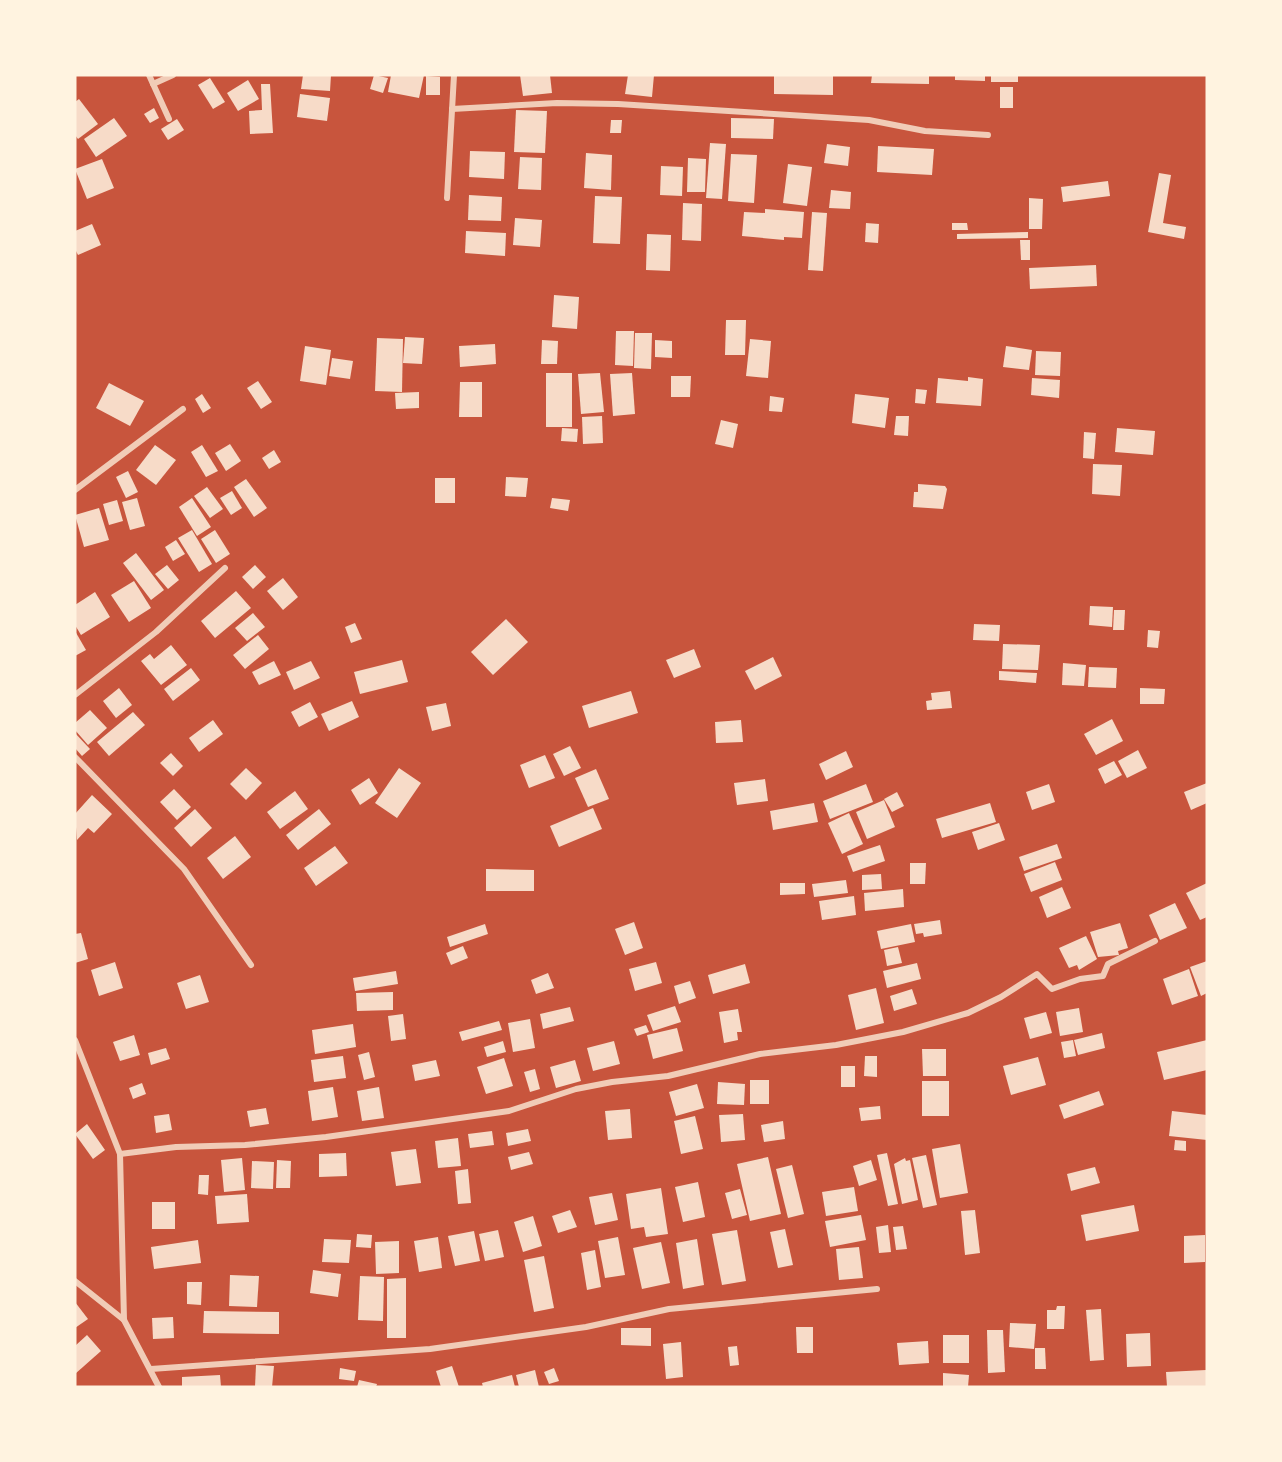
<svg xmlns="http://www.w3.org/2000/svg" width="1282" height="1462" viewBox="0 0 1282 1462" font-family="'PT Serif',serif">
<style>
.building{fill:#f7dbc8}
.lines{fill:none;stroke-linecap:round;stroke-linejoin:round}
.minor{stroke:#f1ccb7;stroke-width:6}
</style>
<rect width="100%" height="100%" fill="#c8553d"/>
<g class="building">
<path d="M303,75H331L330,91L301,89Z"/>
<path d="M374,75L388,78L383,93L370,89Z"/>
<path d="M391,75H424L419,98L388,92Z"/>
<path d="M520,75H550L552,93L523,96Z"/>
<path d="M628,75H654L652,97L625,94Z"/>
<path d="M774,75H833V95L774,94Z"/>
<path d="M872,75H929V84L871,83Z"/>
<path d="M955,75H985V81L955,80Z"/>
<rect x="991" y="75" width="27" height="7"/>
<path d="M426,76L440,77V95H426Z"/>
<path d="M210,78L225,102L213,109L198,85Z"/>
<path d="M248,80L259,99L238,111L227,93Z"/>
<path d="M261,84H270L273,133L250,134L249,111L262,110Z"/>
<rect x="1000" y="87" width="13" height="21"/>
<path d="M300,94L330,98L327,121L297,117Z"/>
<path d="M79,99L98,124L78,139L75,135V102Z"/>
<path d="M154,108L159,118L150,123L144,114Z"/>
<path d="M516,110L547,111L545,153L514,152Z"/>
<path d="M114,118L127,136L96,157L84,139Z"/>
<path d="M731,118L774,119L773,139L731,138Z"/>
<path d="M177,119L184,130L168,140L161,129Z"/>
<path d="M611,120H622L621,133H610Z"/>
<path d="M710,143L726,144L722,199L706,198Z"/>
<path d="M827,144L850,147L848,166L824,163Z"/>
<path d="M878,146L934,149L932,175L877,172Z"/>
<path d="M470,151L505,152L504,179L469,177Z"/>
<path d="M586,153L612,155L611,190L584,188Z"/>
<path d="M731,154L757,155L754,203L728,201Z"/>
<path d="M520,157L542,158L541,190L518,189Z"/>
<path d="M688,158L706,159L705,192H687Z"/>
<path d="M102,159L114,188L87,199L75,169Z"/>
<path d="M788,164L812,167L807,206L783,203Z"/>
<path d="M661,166L683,167L682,196L660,195Z"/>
<path d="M1159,173L1171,175L1163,223L1186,227L1184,239L1148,232Z"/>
<path d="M1108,181L1110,196L1063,202L1061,187Z"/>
<path d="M831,190L851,192L850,209L829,208Z"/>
<path d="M469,195L502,197L501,221L468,220Z"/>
<path d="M595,196L622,197L620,244L593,243Z"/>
<path d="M1029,198L1043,199L1042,229H1029Z"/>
<path d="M683,203L702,204L701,241L682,240Z"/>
<path d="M765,209L804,212L802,238L784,237V240L742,236L744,212L765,213Z"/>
<path d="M812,212L827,213L823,271L808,270Z"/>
<path d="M515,218L542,220L540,247L513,245Z"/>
<path d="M866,223L879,224L878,243L865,242Z"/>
<path d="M952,223H967L968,230H952Z"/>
<path d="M92,224L101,245L78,255L75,249V231Z"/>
<path d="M466,231L506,233L505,256L465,253Z"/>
<path d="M1028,232V238L957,239V234Z"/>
<path d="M647,234L671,235L670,271L646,270Z"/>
<path d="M1020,240H1030V260H1021Z"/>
<path d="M1096,265L1097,286L1030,289L1029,268Z"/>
<path d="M554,295L579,297L577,329L552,327Z"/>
<path d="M726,320H746L745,355H725Z"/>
<path d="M616,331H634L633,366L615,365Z"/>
<path d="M635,333H652L651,369L634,368Z"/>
<path d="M405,337L424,338L422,364L403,363Z"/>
<path d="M377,338L403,339L402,392L375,391Z"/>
<path d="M750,339L771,341L768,378L746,376Z"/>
<path d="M542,340L558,341L557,364H541Z"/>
<path d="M655,340L672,341V358L655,357Z"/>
<path d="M495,344L496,364L460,367L459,346Z"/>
<path d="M305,346L331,350L326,385L300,381Z"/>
<path d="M1006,346L1032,350L1029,370L1003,367Z"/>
<path d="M1036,351L1061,352L1060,376L1035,375Z"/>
<path d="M332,358L353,361L350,379L329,376Z"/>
<rect x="546" y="373" width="26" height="54"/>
<path d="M600,373L604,412L581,414L578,374Z"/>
<path d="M632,373L635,414L613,416L610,374Z"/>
<path d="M671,376H691L690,397H671Z"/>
<path d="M968,377L983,379L981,406L936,403L938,378L968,381Z"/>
<path d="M1032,378L1060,380L1059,398L1031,395Z"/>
<path d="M258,381L272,402L261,409L247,388Z"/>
<path d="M460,382H482V417H459Z"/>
<path d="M109,383L144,401L130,426L96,408Z"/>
<path d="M916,389L927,390L925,404L915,403Z"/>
<path d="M419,392V408L396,409L395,393Z"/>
<path d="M202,394L211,408L203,413L195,399Z"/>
<path d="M855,394L889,398L885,428L852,423Z"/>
<path d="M770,396L784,398L782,412L769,411Z"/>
<path d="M602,416L603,443L583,444L582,417Z"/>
<path d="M896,416H909L908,436L894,435Z"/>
<path d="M721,420L738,424L733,448L715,444Z"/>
<path d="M562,428L578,429L577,442L561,441Z"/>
<path d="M1117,428L1155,431L1153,455L1115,452Z"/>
<path d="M1084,432L1096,433L1094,459L1083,458Z"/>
<path d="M230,444L241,461L226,471L215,453Z"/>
<path d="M155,445L176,460L156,485L136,470Z"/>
<path d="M202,445L218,471L206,477L191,452Z"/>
<path d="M274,450L281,462L269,469L262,458Z"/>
<path d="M1093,464L1122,465L1120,496L1092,494Z"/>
<path d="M128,471L138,492L126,498L116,477Z"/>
<path d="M506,477L528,478L526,497L505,496Z"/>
<rect x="435" y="478" width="20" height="25"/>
<path d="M246,479L267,508L254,517L234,487Z"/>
<path d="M918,484L945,486L947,489L943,509L913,507L914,492H918Z"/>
<path d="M207,487L223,509L210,518L194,496Z"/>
<path d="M232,491L242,508L231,515L220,498Z"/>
<path d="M137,498L145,526L130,530L122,502Z"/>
<path d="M192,498L211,527L197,536L179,507Z"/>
<path d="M552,498L570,500L568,511L550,508Z"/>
<path d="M117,500L123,521L109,525L103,504Z"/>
<path d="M99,508L109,540L84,547L75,515Z"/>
<path d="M192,530L212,564L199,572L178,538Z"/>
<path d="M215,530L230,554L216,563L201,539Z"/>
<path d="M176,540L185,554L173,561L165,547Z"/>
<path d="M136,553L164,590L151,600L123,563Z"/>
<path d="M167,565L179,580L168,589L155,574Z"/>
<path d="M255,565L266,577L253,589L242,577Z"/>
<path d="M283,578L298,597L283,610L267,591Z"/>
<path d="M134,581L151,608L129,622L111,595Z"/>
<path d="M236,591L251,608L215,638L201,621Z"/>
<path d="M95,592L110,617L81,635L75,625V605Z"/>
<path d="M1090,606L1113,607L1112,627L1089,625Z"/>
<path d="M1114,610H1125L1124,630H1113Z"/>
<path d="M253,613L265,627L247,641L235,628Z"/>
<path d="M506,619L528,642L493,675L471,652Z"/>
<path d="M355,623L362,639L351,643L345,627Z"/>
<path d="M974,624L1000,625L999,641L973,640Z"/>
<path d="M1148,630L1160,631L1158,648L1147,647Z"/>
<path d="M75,631L86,650L75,656Z"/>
<path d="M258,635L269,649L245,669L233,655Z"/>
<path d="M1003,644L1040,645L1038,670L1002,669Z"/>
<path d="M171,645L187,665L161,685L141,661L150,654L154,659Z"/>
<path d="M694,649L701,667L674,678L666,660Z"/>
<path d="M773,657L782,676L755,690L745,671Z"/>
<path d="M402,660L408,682L360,694L354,672Z"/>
<path d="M274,661L281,675L259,685L252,672Z"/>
<path d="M311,661L320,678L294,690L286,672Z"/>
<path d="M1063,663L1086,665L1084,686L1062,685Z"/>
<path d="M1089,667L1117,668L1116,688L1088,687Z"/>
<path d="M191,668L200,680L173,701L164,689Z"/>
<path d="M999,671L1037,673L1036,683L999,680Z"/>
<path d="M119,688L132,705L116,718L103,701Z"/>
<path d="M1140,688L1165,689L1164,704H1140Z"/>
<path d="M631,691L638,713L589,728L582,706Z"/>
<path d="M950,691L952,708L927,710L926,701L932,700L931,693Z"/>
<path d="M352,701L359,717L329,731L321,714Z"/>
<path d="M310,702L318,717L299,727L291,712Z"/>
<path d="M446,703L451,726L432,731L426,707Z"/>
<path d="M90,710L107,728L88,745L75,730V723Z"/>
<path d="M133,712L145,725L109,756L97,742Z"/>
<path d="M1112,719L1123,741L1096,755L1084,734Z"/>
<path d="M213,720L223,734L199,752L189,738Z"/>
<path d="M741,720L743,742L716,743L715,722Z"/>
<path d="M75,733L90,749L82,756L75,748Z"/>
<path d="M570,746L581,768L564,776L553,754Z"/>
<path d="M1138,750L1147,768L1127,778L1118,761Z"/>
<path d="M846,751L853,767L826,780L819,764Z"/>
<path d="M171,753L183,766L173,776L160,763Z"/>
<path d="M545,755L555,778L529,788L520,765Z"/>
<path d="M1114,761L1122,775L1105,784L1098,769Z"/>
<path d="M246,768L262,783L246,800L230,784Z"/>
<path d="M399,768L421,783L397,818L375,803Z"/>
<path d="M596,769L609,799L588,807L575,778Z"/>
<path d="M369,778L378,793L360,805L351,790Z"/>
<path d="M765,779L768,801L737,805L734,783Z"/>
<path d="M1207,783V803L1191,810L1184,792Z"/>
<path d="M866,784L873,802L830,819L823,801Z"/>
<path d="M1049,784L1055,802L1032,810L1026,792Z"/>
<path d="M174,789L191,807L177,820L160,802Z"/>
<path d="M295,791L308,809L280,829L267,812Z"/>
<path d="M897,792L904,806L892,812L884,799Z"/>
<path d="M92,795L112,814L94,833L88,828L77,840L75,814Z"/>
<path d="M884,800L895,827L867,839L856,812Z"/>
<path d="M814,803L818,822L773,830L770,811Z"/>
<path d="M990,803L996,822L942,838L936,819Z"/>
<path d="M593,808L602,829L559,847L550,826Z"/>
<path d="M195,809L212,828L191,847L174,828Z"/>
<path d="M319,809L331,824L298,850L286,835Z"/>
<path d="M849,813L863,844L842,854L828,823Z"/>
<path d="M999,823L1005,840L978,850L972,832Z"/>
<path d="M235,836L251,857L223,879L207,858Z"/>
<path d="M1057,844L1062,858L1024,871L1019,857Z"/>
<path d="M880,845L885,861L853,872L847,856Z"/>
<path d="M335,846L348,863L316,886L304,868Z"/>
<path d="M1055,862L1062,880L1031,892L1024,874Z"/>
<path d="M910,863H926L925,884H910Z"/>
<path d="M486,869L534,870V891H486Z"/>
<path d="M881,874L882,889L862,890V875Z"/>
<path d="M846,880L848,893L814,897L812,884Z"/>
<path d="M780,883H805V894L780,895Z"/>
<path d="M1207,883V917L1200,920L1186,893Z"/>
<path d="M1062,887L1071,908L1047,918L1039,897Z"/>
<path d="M903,889L904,907L865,911L864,893Z"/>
<path d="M854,896L856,915L822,920L819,901Z"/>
<path d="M1175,903L1187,928L1160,940L1149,915Z"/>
<path d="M940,920L942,934L924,937L923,933L916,934L914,924Z"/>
<path d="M634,922L643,948L625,955L615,929Z"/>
<path d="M1120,923L1128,948L1118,951L1119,955L1098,957L1090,932Z"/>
<path d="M485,924L488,934L450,947L447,937Z"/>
<path d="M911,924L915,942L881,949L877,931Z"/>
<path d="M81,933L88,959L75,963V934Z"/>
<path d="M1086,936L1097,959L1079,970L1077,965L1069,968L1059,948Z"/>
<path d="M463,946L468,958L451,965L446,953Z"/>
<path d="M898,947L902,963L887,966L884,950Z"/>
<path d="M1207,961V993L1201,996L1190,967Z"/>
<path d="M115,962L123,988L99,996L91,970Z"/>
<path d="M656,962L662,983L635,991L629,969Z"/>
<path d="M917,963L921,979L887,988L883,971Z"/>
<path d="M745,964L750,983L713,994L708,975Z"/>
<path d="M1189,969L1198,996L1172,1005L1163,979Z"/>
<path d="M396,971L398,984L355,991L353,978Z"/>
<path d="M548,973L554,988L536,994L531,980Z"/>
<path d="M200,975L209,1002L186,1009L177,983Z"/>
<path d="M690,981L696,998L679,1004L674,986Z"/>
<path d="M876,988L884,1023L856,1030L848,995Z"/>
<path d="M912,989L917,1004L894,1011L890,996Z"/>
<path d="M393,992V1010L357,1011L356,993Z"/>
<path d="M675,1006L681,1022L653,1031L647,1015Z"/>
<path d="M570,1007L574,1021L543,1029L540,1014Z"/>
<path d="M1079,1008L1083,1032L1060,1036L1056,1012Z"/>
<path d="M738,1009L742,1032H737L738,1040L724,1043L719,1012Z"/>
<path d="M1046,1012L1052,1033L1030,1039L1024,1018Z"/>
<path d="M403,1014L406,1039L391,1041L388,1016Z"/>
<path d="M530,1019L535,1048L513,1052L508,1023Z"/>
<path d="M499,1021L502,1030L462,1041L459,1032Z"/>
<path d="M353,1024L356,1047L315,1054L312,1030Z"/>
<path d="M646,1025L649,1032L637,1036L634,1029Z"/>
<path d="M677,1028L683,1051L653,1059L647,1035Z"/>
<path d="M1102,1033L1105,1048L1078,1055L1074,1040Z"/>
<path d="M134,1035L140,1055L120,1061L113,1042Z"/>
<path d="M1073,1040L1076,1056L1064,1058L1061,1042Z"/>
<path d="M1207,1040V1070L1164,1080L1157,1052Z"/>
<path d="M503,1041L506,1052L487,1057L484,1047Z"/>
<path d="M614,1041L620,1064L593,1071L587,1048Z"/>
<path d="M166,1048L170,1059L151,1065L148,1053Z"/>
<path d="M922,1049H946V1076H923Z"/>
<path d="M369,1052L375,1077L364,1080L358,1055Z"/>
<path d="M343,1056L346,1078L314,1082L311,1060Z"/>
<path d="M865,1056H877V1077L864,1076Z"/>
<path d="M1038,1057L1046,1085L1011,1095L1003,1066Z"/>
<path d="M504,1058L513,1086L486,1094L477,1067Z"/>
<path d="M436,1060L440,1076L415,1081L412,1065Z"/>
<path d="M575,1060L581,1081L556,1088L550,1067Z"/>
<rect x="841" y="1066" width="14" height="21"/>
<path d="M535,1069L540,1089L530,1092L524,1072Z"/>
<rect x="750" y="1080" width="19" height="24"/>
<rect x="922" y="1081" width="27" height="35"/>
<path d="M718,1082L745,1084L744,1105L717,1104Z"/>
<path d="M142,1083L146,1094L133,1099L129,1088Z"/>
<path d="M697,1084L704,1108L676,1116L669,1092Z"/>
<path d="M333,1087L338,1117L312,1121L308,1091Z"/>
<path d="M379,1087L384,1118L362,1121L357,1091Z"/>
<path d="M1099,1091L1104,1105L1064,1119L1059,1105Z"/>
<path d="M880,1106L881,1119L861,1121L859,1108Z"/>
<path d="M266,1108L269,1124L250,1127L247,1111Z"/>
<path d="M630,1109L632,1138L608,1140L605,1111Z"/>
<path d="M1172,1111L1207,1115V1140L1169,1136Z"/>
<path d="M169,1114L172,1130L156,1133L154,1116Z"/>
<path d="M743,1114L745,1140L721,1142L719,1115Z"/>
<path d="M695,1116L703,1149L681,1154L674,1121Z"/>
<path d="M783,1121L785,1139L764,1142L761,1125Z"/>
<path d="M87,1124L105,1150L93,1159L75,1134Z"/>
<path d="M528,1129L531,1141L508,1146L506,1133Z"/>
<path d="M492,1131L494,1145L470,1148L468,1134Z"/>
<path d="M458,1138L461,1166L438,1168L435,1141Z"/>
<path d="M1175,1140L1186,1141V1151L1174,1150Z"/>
<path d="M960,1144L968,1193L940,1198L932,1149Z"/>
<path d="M416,1149L421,1183L396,1186L391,1152Z"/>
<path d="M529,1152L533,1164L511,1170L508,1157Z"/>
<path d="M346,1153L347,1176L319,1177V1154Z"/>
<path d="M887,1153L898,1204L888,1206L877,1155Z"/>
<path d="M926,1155L937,1205L923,1208L912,1158Z"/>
<path d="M768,1157L781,1214L750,1221L737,1164Z"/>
<path d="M242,1158L245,1190L224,1192L221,1160Z"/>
<path d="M905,1158L906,1161L910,1160L918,1200L902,1204L894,1164Z"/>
<path d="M277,1160L291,1161L290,1188H276Z"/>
<path d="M871,1160L877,1180L859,1186L853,1166Z"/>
<path d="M252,1161L274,1162L273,1189L251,1188Z"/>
<path d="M792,1165L804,1214L788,1218L776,1169Z"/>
<path d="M1095,1167L1100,1183L1071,1191L1067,1174Z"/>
<path d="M468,1169L471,1203L458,1204L455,1171Z"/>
<path d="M199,1175H209L208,1195L198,1194Z"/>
<path d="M698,1182L705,1217L683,1222L675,1187Z"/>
<path d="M854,1187L858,1211L826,1216L822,1192Z"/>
<path d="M661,1188L668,1234L646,1237L644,1227L631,1229L626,1194Z"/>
<path d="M740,1189L747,1215L732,1219L725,1193Z"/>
<path d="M612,1193L618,1220L595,1225L589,1197Z"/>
<path d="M247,1194L249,1222L217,1224L215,1196Z"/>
<rect x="152" y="1202" width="23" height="27"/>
<path d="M1134,1205L1139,1231L1086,1241L1081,1215Z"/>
<path d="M570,1210L577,1227L558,1233L552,1216Z"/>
<path d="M975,1210L980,1253L965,1255L961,1211Z"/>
<path d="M861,1215L866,1240L830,1247L825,1221Z"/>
<path d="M533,1216L542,1246L523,1252L514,1222Z"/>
<path d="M888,1225L891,1252L879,1253L876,1227Z"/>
<path d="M903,1226L907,1249L896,1250L893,1227Z"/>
<path d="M785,1229L793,1265L778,1268L770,1232Z"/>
<path d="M498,1230L504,1257L485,1261L479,1234Z"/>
<path d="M737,1230L746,1281L722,1285L712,1234Z"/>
<path d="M474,1231L480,1261L455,1266L448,1236Z"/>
<path d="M357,1234L372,1235L371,1248L356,1247Z"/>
<path d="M1205,1235V1262L1184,1263V1236Z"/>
<path d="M438,1237L442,1268L419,1272L414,1241Z"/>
<path d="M618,1237L625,1275L605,1278L598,1241Z"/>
<path d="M324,1239L351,1240L349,1263L322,1262Z"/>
<path d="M697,1239L704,1285L683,1289L676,1243Z"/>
<path d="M198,1240L201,1263L154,1269L151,1247Z"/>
<path d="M399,1241V1273L376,1274L375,1242Z"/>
<path d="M661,1242L670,1283L642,1289L633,1248Z"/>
<path d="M859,1247L863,1278L839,1280L836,1249Z"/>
<path d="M595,1250L601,1287L587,1290L581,1253Z"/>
<path d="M544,1256L554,1308L534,1312L524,1260Z"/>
<path d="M313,1270L341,1274L338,1297L310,1293Z"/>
<path d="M230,1275L259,1276L257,1307L229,1306Z"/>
<path d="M360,1276L384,1277L383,1321L358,1320Z"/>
<path d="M406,1278V1338H387V1279Z"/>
<path d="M187,1282H202L201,1305L187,1304Z"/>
<path d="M75,1302L88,1319L75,1328Z"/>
<path d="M1057,1306H1065L1064,1329H1047V1310H1056Z"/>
<path d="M1101,1309L1104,1360L1090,1361L1086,1310Z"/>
<path d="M204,1311L279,1312V1334L203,1333Z"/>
<path d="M173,1317L174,1338L153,1339L152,1318Z"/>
<path d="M1010,1323L1036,1324L1034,1349L1009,1347Z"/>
<path d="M796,1327H813V1353H797Z"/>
<path d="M621,1328H651V1346L621,1345Z"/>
<path d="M987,1330H1003L1005,1372L988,1373Z"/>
<path d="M1150,1333L1151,1366L1127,1367L1126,1334Z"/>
<path d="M87,1335L101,1351L75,1374V1346Z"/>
<rect x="943" y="1335" width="26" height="28"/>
<path d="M928,1341L929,1363L899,1365L897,1343Z"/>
<path d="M681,1342L683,1377L666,1379L663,1344Z"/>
<path d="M737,1346L739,1365L730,1366L728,1347Z"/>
<path d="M1035,1348H1045L1046,1369H1035Z"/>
<path d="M256,1365L274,1366L272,1387H255Z"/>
<path d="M452,1366L459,1387H441L436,1371Z"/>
<path d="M340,1368L356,1371L354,1381L339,1379Z"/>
<path d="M554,1368L559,1381L549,1384L544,1372Z"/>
<path d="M535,1370L539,1387H519L516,1375Z"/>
<path d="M1206,1370V1387H1167L1166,1372Z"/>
<path d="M943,1373L969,1375L968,1387H943Z"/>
<path d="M220,1375L221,1387H182V1377Z"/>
<path d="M512,1375L515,1387H483L482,1383Z"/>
<path d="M359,1380L377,1384L376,1387H357Z"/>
</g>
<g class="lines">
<g class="minor">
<path d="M149,75L169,119"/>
<path d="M153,84L173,75"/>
<path d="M452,109L557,103L618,104L869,120L925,131L988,135"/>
<path d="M447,198L454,75"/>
<path d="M75,490L183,409"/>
<path d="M75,695L156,632L225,568"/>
<path d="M75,757L184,869L251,965"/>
<path d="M75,1040L120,1154L124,1320L159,1387"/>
<path d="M120,1154L176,1147L245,1145L326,1137L509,1111L576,1089L612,1082L668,1076L760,1054L836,1045L903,1032L968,1013L1001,997L1037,974L1052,989L1080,979L1103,976L1108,964L1155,941"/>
<path d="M75,1281L124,1320"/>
<path d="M151,1369L430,1349L586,1327L669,1309L877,1289"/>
</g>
</g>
<rect width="1282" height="1462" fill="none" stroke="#fff3e0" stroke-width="153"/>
</svg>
